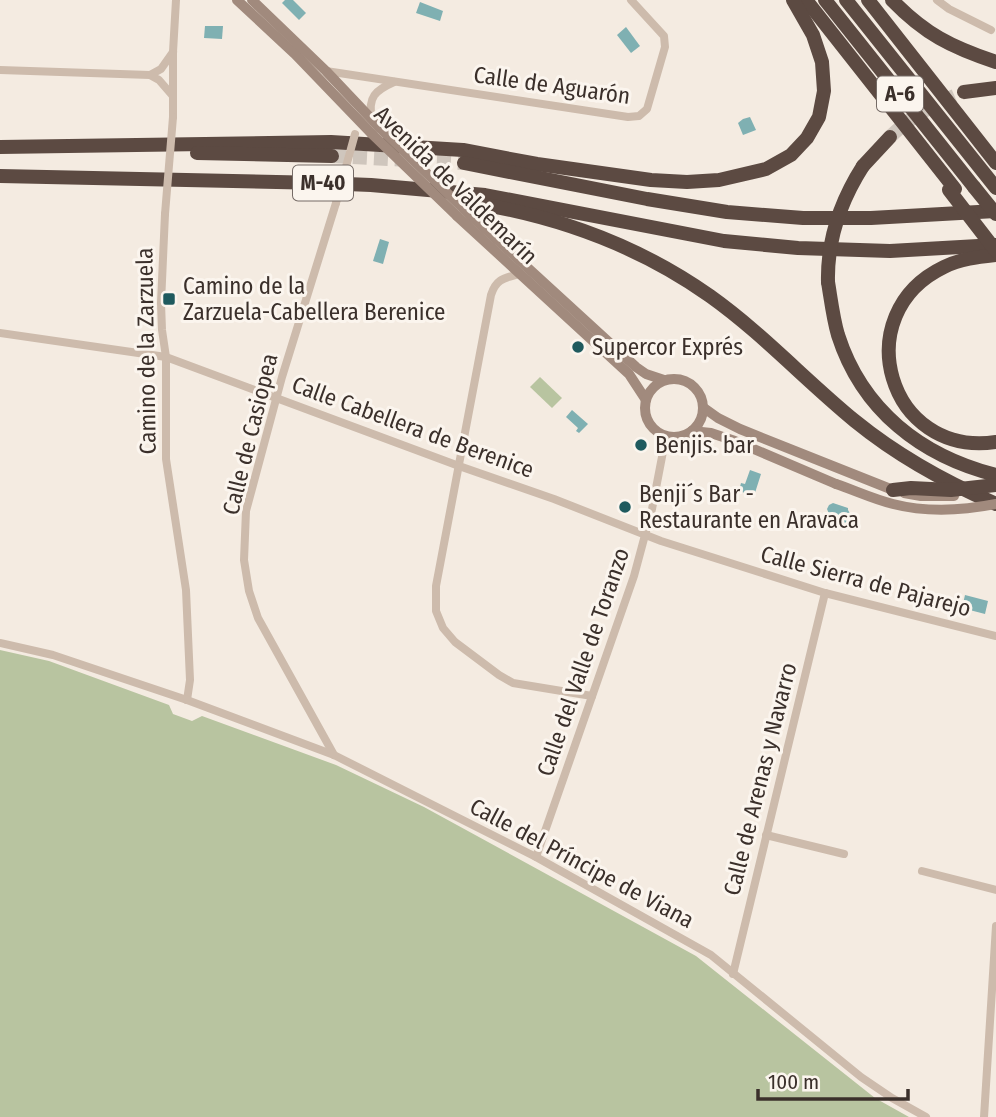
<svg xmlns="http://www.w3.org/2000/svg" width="996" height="1117" viewBox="0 0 996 1117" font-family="'Fira Sans Condensed',sans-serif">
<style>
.green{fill:#b8c4a0}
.water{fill:#7fb0b2}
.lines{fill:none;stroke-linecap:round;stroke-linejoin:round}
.highway-tunnel{stroke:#cfc6bd;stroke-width:14;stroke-dasharray:14 7;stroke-linecap:butt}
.street{stroke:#cdbbac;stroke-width:8}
.secondary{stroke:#a18a7d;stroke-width:10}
.highway{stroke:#5c4a42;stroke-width:14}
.street-bridge{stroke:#cdbbac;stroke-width:8}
.secondary-bridge{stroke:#a18a7d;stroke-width:10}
.highway-bridge{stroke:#5c4a42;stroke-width:14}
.poi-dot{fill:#1f5a5e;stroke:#fbf5ee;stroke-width:2.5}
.labels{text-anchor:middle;stroke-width:6;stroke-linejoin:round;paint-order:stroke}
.shield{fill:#fbf5ee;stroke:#756b66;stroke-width:2}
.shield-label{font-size:21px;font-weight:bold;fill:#3b302b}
.street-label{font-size:23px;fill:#3b302b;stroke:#fbf5ee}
.poi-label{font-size:23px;fill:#3b302b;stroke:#fbf5ee;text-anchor:start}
</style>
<rect width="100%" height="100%" fill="#f4ebe1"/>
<g class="green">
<path d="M540,377L562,398L552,408L530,387Z"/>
<path d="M0,650L49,661L169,705L173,714L192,721L202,716L336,765L424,807L696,956L875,1098L909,1117H0Z"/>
</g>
<g class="water">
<path d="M285,0H293L306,13L299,20L282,3Z"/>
<path d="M420,2L443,11L440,21L416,13Z"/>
<path d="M205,26H223L222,39L204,38Z"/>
<path d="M626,27L640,46L631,53L617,35Z"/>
<path d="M750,117L756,130L743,135L738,123L743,119Z"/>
<path d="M380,239L389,242L383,264L373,261Z"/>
<path d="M572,410L588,424L579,433L576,431L578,428L566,417Z"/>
<path d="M750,470L761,474L754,496L739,491L741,483L745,484Z"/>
<path d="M833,503L848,508V510L852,517L850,521L846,523L831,518L832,516L829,514L827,509L829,505Z"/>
<path d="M965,595L988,601L985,614L962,608Z"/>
</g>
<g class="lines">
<g class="highway-tunnel">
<path d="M890,137C911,116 936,103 964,92"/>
<path d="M332,156L464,163"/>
</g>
<g class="street">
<path d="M937,0L949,9L991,30"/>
<path d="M0,70L150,75"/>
<path d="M326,71L628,117L639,116L647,109L665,47L664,36L631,0"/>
<path d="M172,95L159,80L150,75L161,69L173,52"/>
<path d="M173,117V52L176,0"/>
<path d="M372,119C367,97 376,90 394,82"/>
<path d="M165,214L161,303L162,330L166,357V459L186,590L190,680L187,700"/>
<path d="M519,274C504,278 496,279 491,295L436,586V611L443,628L455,642L499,675L513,683L592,696"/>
<path d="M0,333L166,357L459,466L554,499L661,541L825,593L996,636"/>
<path d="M0,643L53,655L187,700L334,755L536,857L711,955L861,1077L892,1098L926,1117"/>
<path d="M334,755L258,618L249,591L244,560L246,511L282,377L336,203"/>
<path d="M766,835L844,854"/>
<path d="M536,857L634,576L652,509L666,436"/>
<path d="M922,871L996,890"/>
<path d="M733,974L825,593"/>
<path d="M984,1117L996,926"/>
</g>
<g class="secondary">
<path d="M237,0L295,54L372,134"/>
<path d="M252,0L326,71L380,128"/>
<path d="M470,215L636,367L646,374L664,380"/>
<path d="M457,216L629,374L646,400"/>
<circle cx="674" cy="408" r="29"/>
<path d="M704,408L718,418L740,429L893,490"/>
<path d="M692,431L711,433L735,441L836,484"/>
</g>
<g class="highway">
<path d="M806,0L955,189"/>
<path d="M825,0L974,187"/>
<path d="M846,0L996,188"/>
<path d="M868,0L996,163"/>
<path d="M892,0C925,34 951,47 996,62"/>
<path d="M964,92L996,88"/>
<path d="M0,147L331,142L463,150L537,164L651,180L687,182L719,180L766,169L791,155L807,138L819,117L824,91L822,62L813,35L793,0"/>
<path d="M197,153L332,156"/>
<path d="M464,163L647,199L727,212L803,218H871L996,211"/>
<path d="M863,166L890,137"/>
<path d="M0,176L322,183L371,185L485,195L724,241L798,248L890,251L996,245"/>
<path d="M480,204C562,218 642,248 710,296C762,333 805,380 855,421C898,456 945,482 996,504"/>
<path d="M996,255C978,257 960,259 944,267C846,314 888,458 996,442"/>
<path d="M828,282C831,300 833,318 838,335C862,410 921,456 996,475"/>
</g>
<g class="street-bridge">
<path d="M336,203L355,134"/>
<path d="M165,214L173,117"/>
</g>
<g class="secondary-bridge">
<path d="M380,128L470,215"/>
<path d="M372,134L457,216"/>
<path d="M836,484C854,490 873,499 893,504C928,513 961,511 996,504"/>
<path d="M904,493L921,496H954"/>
</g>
<g class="highway-bridge">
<path d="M974,187L996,214"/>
<path d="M949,190L996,251"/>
<path d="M828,282C827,239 840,202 863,166"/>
<path d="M893,490L911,488L951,490L996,485"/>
</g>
</g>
<g class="poi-dot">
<rect x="162" y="292" width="14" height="14" rx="3.5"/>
<circle cx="578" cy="347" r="7"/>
<circle cx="641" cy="445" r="7"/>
<circle cx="625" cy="507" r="7"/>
</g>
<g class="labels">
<g class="shield">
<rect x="877" y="76.5" width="46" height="35" rx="5"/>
<rect x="293" y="165.5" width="60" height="35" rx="5"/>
</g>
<g class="shield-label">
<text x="900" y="101">A-6</text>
<text x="323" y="190">M-40</text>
</g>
<g class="street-label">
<text transform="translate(552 85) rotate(8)" y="8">Calle de Aguarón</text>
<text transform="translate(456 185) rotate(44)" y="8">Avenida de Valdemarín</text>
<text transform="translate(146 351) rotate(-91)" y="8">Camino de la Zarzuela</text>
<text transform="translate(413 427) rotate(20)" y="8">Calle Cabellera de Berenice</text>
<text transform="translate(250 434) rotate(-76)" y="8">Calle de Casiopea</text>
<text transform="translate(866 581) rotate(15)" y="8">Calle Sierra de Pajarejo</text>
<text transform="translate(583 662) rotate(-71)" y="8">Calle del Valle de Toranzo</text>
<text transform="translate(760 779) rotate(-76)" y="8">Calle de Arenas y Navarro</text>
<text transform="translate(582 863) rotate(28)" y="8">Calle del Príncipe de Viana</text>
</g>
<g class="poi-label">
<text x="183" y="294">Camino de la<tspan x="183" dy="26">Zarzuela-Cabellera Berenice</tspan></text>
<text x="592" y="355">Supercor Exprés</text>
<text x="655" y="453">Benjis. bar</text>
<text x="639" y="502">Benji´s Bar -<tspan x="639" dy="26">Restaurante en Aravaca</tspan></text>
</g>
</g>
<path d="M758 1089v10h150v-10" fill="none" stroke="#3b302b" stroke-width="3.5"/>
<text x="768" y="1089" font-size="21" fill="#3b302b" stroke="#fbf5ee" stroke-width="5" paint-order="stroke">100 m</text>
</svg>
